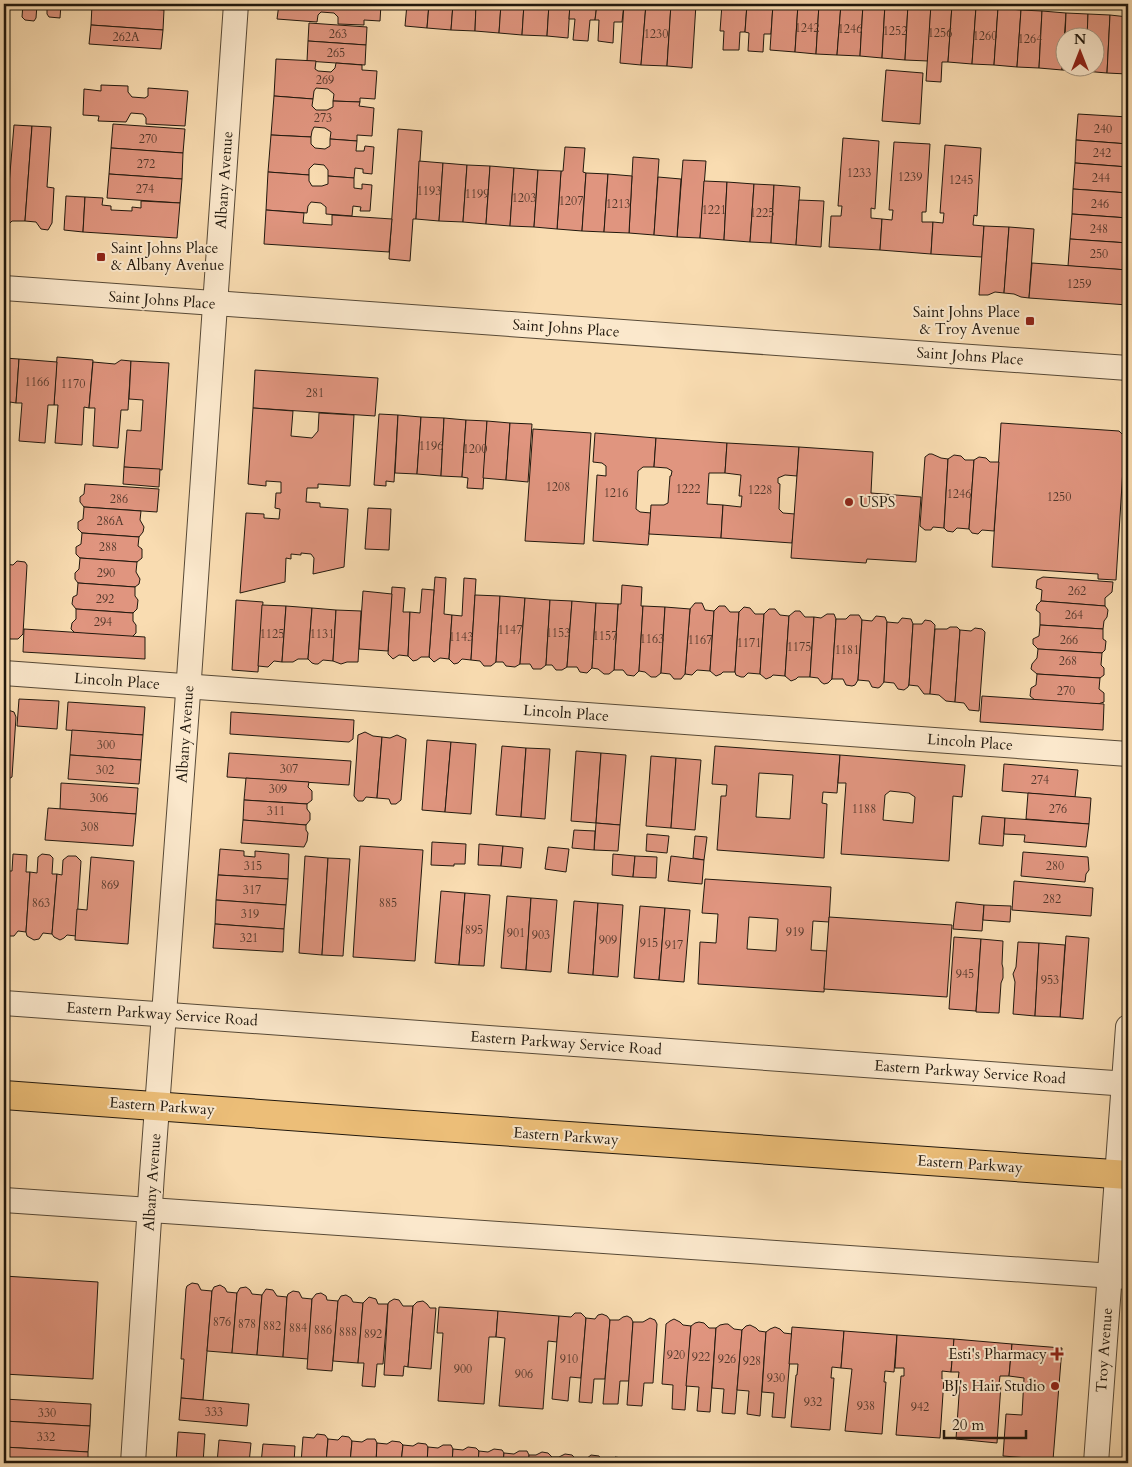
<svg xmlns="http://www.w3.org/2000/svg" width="1132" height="1467" viewBox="0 0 1132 1467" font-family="Cardo,serif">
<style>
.building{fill:#e0957f;stroke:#21180d;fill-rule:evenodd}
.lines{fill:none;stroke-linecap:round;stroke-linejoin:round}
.street-casing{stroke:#574936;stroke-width:26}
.primary-casing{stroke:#21180d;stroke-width:30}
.street{stroke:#fbe8cc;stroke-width:24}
.primary{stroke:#ecbe78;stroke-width:28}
.poi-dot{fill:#8f2418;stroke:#fbe8cc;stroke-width:2}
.labels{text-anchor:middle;stroke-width:4;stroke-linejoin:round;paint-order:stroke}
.number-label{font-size:12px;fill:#51372a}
.street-label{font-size:15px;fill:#21180d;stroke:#fbe8cc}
.poi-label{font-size:15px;fill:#21180d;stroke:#fbe8cc;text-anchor:end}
</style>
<rect width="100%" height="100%" fill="#f9dcb1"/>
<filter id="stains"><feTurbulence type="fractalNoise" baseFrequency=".004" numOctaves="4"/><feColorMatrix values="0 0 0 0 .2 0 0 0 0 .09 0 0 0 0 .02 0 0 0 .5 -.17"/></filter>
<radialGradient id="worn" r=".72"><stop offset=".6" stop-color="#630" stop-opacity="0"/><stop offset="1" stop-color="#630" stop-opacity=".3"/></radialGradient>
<g class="building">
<path d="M5,4H19L14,8L8,7Z"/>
<path d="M23,4H41L37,5L36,18L34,21L25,20L22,17Z"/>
<path d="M47,4H61L60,18L49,17L47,14Z"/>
<path d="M92,4H164V10L92,5Z"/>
<path d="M279,4H381L380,21L364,20V25L338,24V17L334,13L321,12L318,15L317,22L277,19Z"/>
<path d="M407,4H429L427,28L405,26Z"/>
<path d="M429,4H453L451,30L427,28Z"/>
<path d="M453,4H476L475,31L451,30Z"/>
<path d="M476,4H501L499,33L475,31Z"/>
<path d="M501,4H524L522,35L499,33Z"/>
<path d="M524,4H549L547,36L522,35Z"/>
<path d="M549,4H570L568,38L547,36Z"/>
<path d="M570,4H597L595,20H590L588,41L573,40L575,19H569Z"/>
<path d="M597,4H624L622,22H614L613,43L598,41L599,20H595Z"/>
<path d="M624,4H646L641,65L620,63Z"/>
<path d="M646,4H671L667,66L641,65Z"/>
<path d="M671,4H696L692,68L667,66Z"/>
<path d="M722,4H747L745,32H740L739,50H723L724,31H720Z"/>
<path d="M747,4H773L771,34H764L763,52L748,51L749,33L745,32Z"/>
<path d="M773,4H798L795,52L770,50Z"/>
<path d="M798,4H819L816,54L795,52Z"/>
<path d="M819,4H841L837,55L816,54Z"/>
<path d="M841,4H863L860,56L837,55Z"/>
<path d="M863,4H885L882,58L860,56Z"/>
<path d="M885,4H908L905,60L882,58Z"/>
<path d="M908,4H931L928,61L905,60Z"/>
<path d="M931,4L952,5L948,62H942L941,82L926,81Z"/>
<path d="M92,5L164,10L163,30L91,25Z"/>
<path d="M952,5L976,7L972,64L948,62Z"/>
<path d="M976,7L998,8L994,65L972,64Z"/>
<path d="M998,8L1021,10L1017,67L994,65Z"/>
<path d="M1021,10L1042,11L1039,68L1017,67Z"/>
<path d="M1042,11L1066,13L1062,70L1039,68Z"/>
<path d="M1066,13L1088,14L1087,38H1065Z"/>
<path d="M1088,14L1110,15L1107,73L1084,71L1085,68H1094V38H1087Z"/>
<path d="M1110,15L1128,17L1127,74L1107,73Z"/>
<path d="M309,23L367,27L366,45L308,41Z"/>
<path d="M91,25L163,30L161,49L89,44Z"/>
<path d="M1064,39V68H1085L1084,71L1062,70Z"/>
<path d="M308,41L366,45L365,65L307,61Z"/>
<path d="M276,59L316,61L315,69L318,71L331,72L335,68L336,63L362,65V70L377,71L375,99L360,98V102L333,101L334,94L328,89L316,88L314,91L313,99L274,96Z"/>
<path d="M886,70L923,73L920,124L882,121Z"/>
<path d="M1127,74H1128V117H1125Z"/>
<path d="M101,85L128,86V92L132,97L145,98L148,96V88L188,91L185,126L146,124V118L143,114L131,113L126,122L98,121L99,116L83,115L84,89L101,91Z"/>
<path d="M274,96L313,99L312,106L316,110H327L333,107V101L360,102L359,106L374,108L372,136L357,135V141L330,139L331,132L325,128L314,127L312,131L311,137L271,135Z"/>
<path d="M1078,114L1128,117V144L1076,140Z"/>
<path d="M113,124L185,129L183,153L111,148Z"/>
<path d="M14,125L32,126L25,221H12L9,224H4V184L9,185Z"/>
<path d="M32,126L51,127L47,187L54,188L52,223L48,230L41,229L36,222L25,221Z"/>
<path d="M398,129L422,131L416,219H413L410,261L389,259Z"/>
<path d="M271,135L311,137V144L315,148L325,149L330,146V139L357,141L356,151H364L365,146L374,147L372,174L363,173V169L355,168L354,178L328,176V170L324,165L314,164L309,169V175L268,172Z"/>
<path d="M843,138L879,141L875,209L871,208V218L882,219L880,250L829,247L831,216H841L842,206H838Z"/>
<path d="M1076,140L1128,144V167L1075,163Z"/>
<path d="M894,142L930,144L926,212H922V222H933L931,254L880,250L882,219L892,220L893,210H889Z"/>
<path d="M945,145L981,148L977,216L974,215L973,225L984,226L982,257L931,254L933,222L943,223L944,213H940Z"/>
<path d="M565,147L585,148L583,172L586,173L582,231L557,229L561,171H563Z"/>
<path d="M111,148L183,153L182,179L109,174Z"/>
<path d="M633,157L659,159L654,235L629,233Z"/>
<path d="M683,160L706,161L700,238L677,237Z"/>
<path d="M419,161L443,163L439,221L416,219Z"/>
<path d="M443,163L467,165L463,222L439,221Z"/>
<path d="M1075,163L1128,167V193L1073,189Z"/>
<path d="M467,165L490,166L486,224L463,222Z"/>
<path d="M490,166L514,168L510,226L486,224Z"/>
<path d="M514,168L538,170L534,227L510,226Z"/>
<path d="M538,170L561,171L557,229L534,227Z"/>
<path d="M268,172L309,175V181L312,186H322L328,184V176L354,178V188L362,189V184L372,185L370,211H360L361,207L353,206L352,216L326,214V207L321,203L311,202L308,206L307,213L266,210Z"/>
<path d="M586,173L608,174L604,232L582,231Z"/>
<path d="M109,174L182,179L180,203L107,198Z"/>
<path d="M608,174L632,176L629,233L604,232Z"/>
<path d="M658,177L681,179L677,237L654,235Z"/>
<path d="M704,181L727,182L724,240L700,238Z"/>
<path d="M727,182L754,184L750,242L724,240Z"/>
<path d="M754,184L774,185L771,243L750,242Z"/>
<path d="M774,185L800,187L796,245L771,243Z"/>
<path d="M1073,189L1128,193V218L1072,214Z"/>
<path d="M66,196L85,197L83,232L64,230Z"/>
<path d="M85,197L103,198L102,205L111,206V210L132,211V207L141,208V201L180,203L177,238L83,232Z"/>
<path d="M799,200L824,201L821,247L796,245Z"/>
<path d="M266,210L304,213L303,223L332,225V215L392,219L389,252L264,244Z"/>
<path d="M1072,214L1128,218V243L1070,239Z"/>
<path d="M984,226L1009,227L1004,293L995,292L988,295H979Z"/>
<path d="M1009,227L1034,229L1029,298L1021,297L1014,294L1004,293Z"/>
<path d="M1070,239L1128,243V270L1068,266Z"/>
<path d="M1032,263L1128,270V305L1029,298Z"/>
<path d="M57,357L93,360L89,408L84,407L82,445L55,443L58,405H54Z"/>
<path d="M4,358L19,359L16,403L10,402L7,440H4Z"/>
<path d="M19,359L57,362L54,405H48L45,443L19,441L22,403H16Z"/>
<path d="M121,360L131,361L128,410H121L118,448L93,446L95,408H89L93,362L115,364Z"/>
<path d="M131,361L169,363L162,470L124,467L127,430L141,431L143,400L129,399Z"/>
<path d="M255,370L378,378L375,416L253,408Z"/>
<path d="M253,408L293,411L291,436L312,438L318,431L319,413L354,415L350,486L318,484V488H307L306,502L320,503V507L348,509L344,567L313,574L314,558L311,554L301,553V555L291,554V559L286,558L285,582L240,593L246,513L264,514V518L279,519L280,509L275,508L276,493H281V482L266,481V486L248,484Z"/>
<path d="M379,414L398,415L394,482L386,481V486L374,485Z"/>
<path d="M398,415L421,417L417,474L395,473Z"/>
<path d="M421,417L444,418L441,476L417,474Z"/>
<path d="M444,418L466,420L462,477L441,476Z"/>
<path d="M466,420L487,421L483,489L467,488L468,478L462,477Z"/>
<path d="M487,421L510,423L506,480L483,478Z"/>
<path d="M510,423L532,424L528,482L506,480Z"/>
<path d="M1001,423L1119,431L1125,437L1116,580L1098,579V574L992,567Z"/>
<path d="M533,429L591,433L584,544L525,541Z"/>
<path d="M595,433L656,438L654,467H643L638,471L636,509L640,512L651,513L648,545L593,541L597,475L606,476V466L602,463L593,462Z"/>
<path d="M656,438L727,443L725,473H709L707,504L723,505L721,538L649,534L651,505H664L668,503L670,476H671L672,471L667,468L654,467Z"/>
<path d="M727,443L799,447L797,476L785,475L778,478V483L780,484L779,509L783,513L795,514L792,543L721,538L723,505L741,507L742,496H739L741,475L725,473Z"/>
<path d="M799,447L873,452L871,493L921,497L916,562L867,559L866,563L791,558Z"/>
<path d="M929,454H932L941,458L948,459L944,528L933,527L931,530H925L920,526L925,457Z"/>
<path d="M954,455L961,456L965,460H974L969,529L957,528L953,532L947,531L944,528L948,459Z"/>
<path d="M979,457L986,458L990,462H999L994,531L982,530L978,534L972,533L969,529L974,460Z"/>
<path d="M124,467L160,469L159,487L123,484Z"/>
<path d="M85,484L159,489L157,512L84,507L80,502V497L84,494Z"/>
<path d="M84,507L141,511L140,520L144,527L143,532L139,537L82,533L78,529V522L83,519Z"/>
<path d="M368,508L391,509L389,550L365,549Z"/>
<path d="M82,533L139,537L138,546L142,549V558L137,562L80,558L76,554V547L81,544Z"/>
<path d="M80,558L137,562L136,572L140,579L139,584L135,587L78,583L75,579V573L79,569Z"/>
<path d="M17,561L25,562L27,565L23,634L18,639H10L7,634L4,633V564L13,565Z"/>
<path d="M435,577L446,578L444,614L452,615L449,659L440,658L434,662L429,657Z"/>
<path d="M1043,577L1113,582L1112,592L1105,598V606L1041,601L1042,590L1036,588L1037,580Z"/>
<path d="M464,578L476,579L471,660L462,659L458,663L454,664L449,659L452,615L462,616Z"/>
<path d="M78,583L135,587V596L138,600L137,609L133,613L76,609L72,604L73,597L77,595Z"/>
<path d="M622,585L642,587L641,606H643L639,671L634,676L627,675L623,670H614L618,604H621Z"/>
<path d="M392,587L405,588L403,612H410L408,656L399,655L393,659L388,654Z"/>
<path d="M422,589L434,590L429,657H421L417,660L413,661L408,656L410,612L420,613Z"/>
<path d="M363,591L392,594L388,651L359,649Z"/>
<path d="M475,595L500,596L496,662L491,666H484L480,661L471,660Z"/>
<path d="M500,596L525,598L520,664L515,667L506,666L503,662H496Z"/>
<path d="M525,598L550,600L546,665L541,669H533L530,664H520Z"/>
<path d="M236,600L263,602L258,672L232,670Z"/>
<path d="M550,600L572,601L567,667L562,670H556L552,665H546Z"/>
<path d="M572,601L596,603L592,668L587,673L580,672L577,667H567Z"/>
<path d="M1041,601L1105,606L1108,610L1107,617L1104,621L1103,629L1040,625V613L1036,610L1037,605Z"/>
<path d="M596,603L618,604L614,670L609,674H604L598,669L592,668Z"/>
<path d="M695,603H702L705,610L714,611L710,671L697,670L692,675L685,674L690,609Z"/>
<path d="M262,605L286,606L282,662L274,661L268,667L258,666Z"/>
<path d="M286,606L312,608L308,659H298L293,662H282Z"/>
<path d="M643,606L665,607L661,673L656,677H651L645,672L639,671Z"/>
<path d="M719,606H725L730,612H739L735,672H723L721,674L716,676L710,671L714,611Z"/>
<path d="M665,607L690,609L685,674L681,679H674L670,674L661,673Z"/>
<path d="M744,607L750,608L755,614H764L760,674L748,673L744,677H741L736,675L735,672L739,612Z"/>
<path d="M312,608L336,610L333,661L323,660L318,664H315L312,663L308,659Z"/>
<path d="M76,609L133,613V621L136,625V633L132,637L75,633L71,629L72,623L76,619Z"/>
<path d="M769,609H775L780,615L789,616L785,676L773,675L771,677L766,679L760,674L764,614Z"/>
<path d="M336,610L361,611L358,662H347L341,664L333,661Z"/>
<path d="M795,611H800L805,617H814L810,677H798L796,679L791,681L785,676L789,616Z"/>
<path d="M827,614H834L836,619L832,679L828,683L824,684L821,682L818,678L810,677L814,617L821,618Z"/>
<path d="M850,615H859L862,620L858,680L855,685L852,686L846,685L843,679H832L836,619H846Z"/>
<path d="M876,616L885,617L887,622L884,682L880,687L878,688L872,687L869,681L858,680L862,620L872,621Z"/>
<path d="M902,618L911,619L913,624L909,684L908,687L904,690L898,689L894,683L884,682L887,622L898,623Z"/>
<path d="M925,620L931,621L935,625L930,694H924L918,686L909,685L913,624H922Z"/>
<path d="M1040,625L1103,629V639L1106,641L1105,650L1102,653L1038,649L1033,644V639L1039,636Z"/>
<path d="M950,627H957L960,630L955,702L946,701L939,695L930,694L935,629H947Z"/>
<path d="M975,628L982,629L985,632L979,711L969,710L964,703L955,702L960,630L971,631Z"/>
<path d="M24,629L145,637V659L23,652Z"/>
<path d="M1038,649L1102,653L1101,665L1104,668V675L1100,678L1037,674L1031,669L1032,664L1037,658Z"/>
<path d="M1037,674L1100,678L1099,689L1104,693V702L1098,704L1035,700L1030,696L1031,688L1036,685Z"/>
<path d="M982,696L1104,704L1103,730L980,722Z"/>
<path d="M19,699L59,701L57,729L17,726Z"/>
<path d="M68,702L145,707L143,735L66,730Z"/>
<path d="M8,710L14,712L16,717L12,777L7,780H4V711Z"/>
<path d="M231,712L354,720L353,739L349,742L230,734Z"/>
<path d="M72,730L143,735L141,760L70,755Z"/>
<path d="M365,732L373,736L382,737L377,798L366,797L363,801H358L354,796L358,735Z"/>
<path d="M397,735L406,739L401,800L396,804H391L389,799L377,798L382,737L390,738Z"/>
<path d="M427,740L451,742L445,812L422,810Z"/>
<path d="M451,742L476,744L471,814L445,812Z"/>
<path d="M502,746L526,748L521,817L496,815Z"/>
<path d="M715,746L840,755L837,793L823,792L822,803L827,804L824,858L717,850L721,796H726L727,785L712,784ZM759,773L793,775L790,819L756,817Z"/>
<path d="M526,748L550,749L545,819L521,817Z"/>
<path d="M576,751L601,753L596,823L571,821Z"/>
<path d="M229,753L351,761L349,785L227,777Z"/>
<path d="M601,753L626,755L620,825L596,823Z"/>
<path d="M70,755L141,760L139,784L68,779Z"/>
<path d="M840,755L965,765L962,797L953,796L949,861L841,854L846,783H838ZM890,791L909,793L915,797L913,823L883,820L885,795Z"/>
<path d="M651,756L676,758L671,828L646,826Z"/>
<path d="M676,758L701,760L695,830L671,828Z"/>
<path d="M1004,764L1078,770L1075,797L1002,791Z"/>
<path d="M246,778L309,782L308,787L312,791V800L307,804L244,800Z"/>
<path d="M61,783L138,788L136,814L60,809Z"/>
<path d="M1028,793L1091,798L1089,824L1026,819Z"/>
<path d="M244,800L307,804V809L310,813V820L306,825L243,820Z"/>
<path d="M48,808L136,814L133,846L45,840Z"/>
<path d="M982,816L1005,818L1003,846L979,844Z"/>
<path d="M1005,818L1089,824L1086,847L1024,842L1025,835L1004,834Z"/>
<path d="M243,820L306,825V830L308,833L307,841L304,847L241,843Z"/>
<path d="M596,823L620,825L618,851L594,850Z"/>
<path d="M574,830L595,831L594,850L572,848Z"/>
<path d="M647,834L669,836L667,853L646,851Z"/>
<path d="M695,836L707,837L704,860L693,858Z"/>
<path d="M432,842L466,844L465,864H454V866L431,865Z"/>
<path d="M479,844L503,846L501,866L478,865Z"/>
<path d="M360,846L423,850L415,961L353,957Z"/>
<path d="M503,846L523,848L521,868L501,866Z"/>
<path d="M548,847L569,849L566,872L545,869Z"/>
<path d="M220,849L244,851V856L255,857V851L289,854L288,879L218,875Z"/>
<path d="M1023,852L1088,857L1089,870L1086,874L1085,882L1021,876Z"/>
<path d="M13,854L27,855L26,872H30L26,932L18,931L14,936H7L4,932L7,871H12Z"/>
<path d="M42,854L50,855L53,858L52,874H57L52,934L43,933L39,939L34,940L27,936L26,932L30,872L37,873L38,857Z"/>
<path d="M613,854L635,856L633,877L612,875Z"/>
<path d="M68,856H76L81,861L76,936L67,935L64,938L60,940L54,937L52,934L57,874L62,875L63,860Z"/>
<path d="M305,856L328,858L322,955L299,953Z"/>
<path d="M635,856L657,857L656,878L633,877Z"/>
<path d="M671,856L704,860L702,884L668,881Z"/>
<path d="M91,857L134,861L128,944L75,940L77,909L87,910Z"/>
<path d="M328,858L350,859L343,956L322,955Z"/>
<path d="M4,871H7L4,913Z"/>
<path d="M218,875L288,879L286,905L216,900Z"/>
<path d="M705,879L831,887L829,922L813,921L811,950L827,951L824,992L698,984L700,942L716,943L718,914L702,913ZM749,917L778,919L776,951L747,949Z"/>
<path d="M1014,881L1093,888L1091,916L1012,910Z"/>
<path d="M441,891L465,893L459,965L435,963Z"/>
<path d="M465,893L490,895L484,966L459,965Z"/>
<path d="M507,896L531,898L526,970L501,968Z"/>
<path d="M531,898L557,900L551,972L526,970Z"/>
<path d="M216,900L286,905L284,929L215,924Z"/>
<path d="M574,901L598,903L593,975L568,973Z"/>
<path d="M956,902L984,905L982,931L953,929Z"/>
<path d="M598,903L623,905L618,977L593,975Z"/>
<path d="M984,905L1011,906L1010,922L983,920Z"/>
<path d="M640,906L665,908L659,980L634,978Z"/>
<path d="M665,908L690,910L684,982L659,980Z"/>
<path d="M829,917L952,925L947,997L824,989Z"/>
<path d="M215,924L284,929L283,952L213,948Z"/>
<path d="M1066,936L1089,938L1083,1019L1060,1017Z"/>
<path d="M954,937L981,939L976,1011L949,1009Z"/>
<path d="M981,939L1003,941L1002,964L1003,968V978L1001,983L999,1013L976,1012Z"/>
<path d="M1018,942L1039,943L1035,1016L1013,1014L1015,982L1013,974L1016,967Z"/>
<path d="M1039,943L1065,945L1060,1017L1035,1016Z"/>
<path d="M4,1276L98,1282L93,1379L4,1374Z"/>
<path d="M192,1283L198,1284L201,1290L212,1291L203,1400L181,1398L184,1359H181L186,1289L187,1286Z"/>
<path d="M220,1285L225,1288L227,1292L237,1293L232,1353L207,1351L212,1291L214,1287Z"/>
<path d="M246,1287L250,1290L252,1294L262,1295L257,1355L232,1353L237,1293L240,1288Z"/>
<path d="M266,1289L273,1290L277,1296L287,1297L283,1357L257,1355L262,1295Z"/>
<path d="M293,1291L299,1292L302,1298L312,1299L308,1359L283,1357L287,1297L288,1294Z"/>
<path d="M321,1293L326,1296L327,1300L338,1301L332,1371L307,1369L312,1299L316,1294Z"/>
<path d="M346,1295L351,1298L353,1302L363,1303L358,1363L333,1361L338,1301L341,1296Z"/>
<path d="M369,1297L376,1299L378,1304H388L383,1364H377L375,1387L362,1386L364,1363H358L363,1303Z"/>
<path d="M394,1299L399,1300L403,1306H413L408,1367L404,1366L403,1376L384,1375L388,1304L389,1302Z"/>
<path d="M423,1301L427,1304L430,1308H436L431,1369L408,1367L413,1306L417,1302Z"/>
<path d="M439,1307L498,1311L496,1337H489L484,1404L438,1401L443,1333H437Z"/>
<path d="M498,1311L559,1316L557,1342L548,1341L543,1409L499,1406L505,1338L496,1337Z"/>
<path d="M575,1313H581L586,1318L581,1378L570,1377L568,1401L552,1399L559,1316L571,1317Z"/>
<path d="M602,1314L607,1316L610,1320L605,1379H594L592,1403L579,1402L586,1318L595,1319L598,1315Z"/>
<path d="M627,1316L631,1318L633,1322L629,1381H620L618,1404H603L610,1320H619L623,1317Z"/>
<path d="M650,1318L655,1320L657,1324L653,1383H644L642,1406L627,1405L633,1322H643Z"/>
<path d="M674,1319L680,1322L683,1325L691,1326L685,1410L672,1409L673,1385L662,1384L666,1324L670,1321Z"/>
<path d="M699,1322L704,1323L709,1328H716L710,1412L697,1411L699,1387L686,1386L691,1326L695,1323Z"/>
<path d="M725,1324H728L734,1329L742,1330L735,1414L722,1413L724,1389L712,1388L716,1328L720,1325Z"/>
<path d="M750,1325L756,1328L759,1331L766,1332L760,1416L747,1414L749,1391L737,1390L742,1330L746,1326Z"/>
<path d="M775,1327L780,1329L784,1333L792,1334L785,1418L772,1417L774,1393L762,1392L766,1332L770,1329Z"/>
<path d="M792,1327L844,1331L841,1368L832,1367L831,1378H834L830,1430L791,1427L796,1375H797L798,1364H789Z"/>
<path d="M844,1331L897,1335L894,1372L885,1371L884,1382H886L882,1434L845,1431L852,1369L841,1368Z"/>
<path d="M897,1335L954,1339L951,1372L942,1371V1379H944L940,1438L896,1435L901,1376H904V1368H895Z"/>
<path d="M954,1339L1012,1344L1009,1376H1000L999,1384H1001L997,1443L956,1439L960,1381L958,1380L959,1372H951Z"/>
<path d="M1012,1344L1062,1348L1053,1460L1003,1456L1006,1414L1022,1415L1024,1378L1009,1376Z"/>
<path d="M181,1398L249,1404L247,1426L179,1420Z"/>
<path d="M4,1399L91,1404L90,1426L4,1421Z"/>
<path d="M4,1421L90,1426L88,1452L4,1447Z"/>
<path d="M178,1432L205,1434L203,1463H176Z"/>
<path d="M317,1434L325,1435L328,1439L326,1463H301L303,1437L314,1438Z"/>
<path d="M342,1436L349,1437L352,1441L350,1463H326L328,1439L338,1440Z"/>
<path d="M367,1439H375L377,1443L376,1463H350L352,1441L362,1442Z"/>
<path d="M219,1440L251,1443L249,1463H217Z"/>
<path d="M392,1441L400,1442L403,1445L401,1463H376L377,1443L387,1444Z"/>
<path d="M418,1443L426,1444L428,1447L427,1463H401L403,1445L413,1446Z"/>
<path d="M263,1444L295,1446L294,1463H261Z"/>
<path d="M443,1445H451L453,1449L452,1463H427L428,1447L438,1448Z"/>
<path d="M4,1447L88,1452V1463H4Z"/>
<path d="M468,1447L476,1448L479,1451L478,1463H452L453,1449L463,1450Z"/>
<path d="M494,1449L502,1450L504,1453L503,1463H478L479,1451L488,1452Z"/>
<path d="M519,1451H527L529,1455V1463H503L504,1453L514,1454Z"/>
<path d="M542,1452L548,1453L552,1457V1463H529V1455H536Z"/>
<path d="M565,1454L572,1455L575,1458V1463H552V1457H559Z"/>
<path d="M591,1455L599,1456L602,1460V1463H575V1458L586,1459Z"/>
<path d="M615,1457L622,1458L627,1463H602V1460L613,1461Z"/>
<path d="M640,1459L647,1460L651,1463H627H637Z"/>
</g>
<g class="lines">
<defs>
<g id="street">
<path d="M4,288L1128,368"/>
<path d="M4,673L1128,754"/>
<path d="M4,1003L1128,1084"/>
<path d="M4,1200L1128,1277"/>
<path d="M133,1463L152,1174L187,707L236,4"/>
<path d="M1096,1463L1128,1027"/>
</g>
<path id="primary" d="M4,1095L384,1123L1128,1175"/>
</defs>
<use href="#street" class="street-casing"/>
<use href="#primary" class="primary-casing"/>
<use href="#street" class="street"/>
<use href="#primary" class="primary"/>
</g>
<g class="poi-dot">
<rect x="96" y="252" width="10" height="10" rx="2.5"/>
<rect x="1025" y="316" width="10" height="10" rx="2.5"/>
<circle cx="849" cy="502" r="5"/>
<path d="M1054.5 1346.5h5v5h5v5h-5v5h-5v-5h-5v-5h5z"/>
<circle cx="1055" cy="1386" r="5"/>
</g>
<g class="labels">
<g class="number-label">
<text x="807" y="32">1242</text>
<text x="850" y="33">1246</text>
<text x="895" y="35">1252</text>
<text x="940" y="37">1256</text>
<text x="338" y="38">263</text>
<text x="656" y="38">1230</text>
<text x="985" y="40">1260</text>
<text x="126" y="41">262A</text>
<text x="1030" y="43">1264</text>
<text x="336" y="57">265</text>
<text x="325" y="84">269</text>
<text x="323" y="122">273</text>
<text x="1103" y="133">240</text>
<text x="148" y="143">270</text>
<text x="1102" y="157">242</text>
<text x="146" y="168">272</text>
<text x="859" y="177">1233</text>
<text x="910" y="181">1239</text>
<text x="1101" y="182">244</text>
<text x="961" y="184">1245</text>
<text x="145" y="193">274</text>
<text x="429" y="195">1193</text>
<text x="477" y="198">1199</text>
<text x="524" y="202">1203</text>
<text x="571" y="205">1207</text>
<text x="618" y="208">1213</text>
<text x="1100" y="208">246</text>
<text x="714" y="214">1221</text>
<text x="762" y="217">1225</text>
<text x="1099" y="233">248</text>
<text x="1099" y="258">250</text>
<text x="1079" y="288">1259</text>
<text x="37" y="386">1166</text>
<text x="73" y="388">1170</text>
<text x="315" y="397">281</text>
<text x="431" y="450">1196</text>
<text x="475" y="453">1200</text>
<text x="558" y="491">1208</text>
<text x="688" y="493">1222</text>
<text x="760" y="494">1228</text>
<text x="616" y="497">1216</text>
<text x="959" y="498">1246</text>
<text x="1059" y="501">1250</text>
<text x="119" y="503">286</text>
<text x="110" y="525">286A</text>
<text x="108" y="551">288</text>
<text x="106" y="577">290</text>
<text x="1077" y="595">262</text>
<text x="105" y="603">292</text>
<text x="1074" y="619">264</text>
<text x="103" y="626">294</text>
<text x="510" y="634">1147</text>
<text x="558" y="637">1153</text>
<text x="272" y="638">1125</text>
<text x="322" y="638">1131</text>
<text x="605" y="640">1157</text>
<text x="461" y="641">1143</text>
<text x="652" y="643">1163</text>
<text x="700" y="644">1167</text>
<text x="1069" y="644">266</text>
<text x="749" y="647">1171</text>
<text x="799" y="651">1175</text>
<text x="847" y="654">1181</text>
<text x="1068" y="665">268</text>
<text x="1066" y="695">270</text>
<text x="106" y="749">300</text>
<text x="289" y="773">307</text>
<text x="105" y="774">302</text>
<text x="1040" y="784">274</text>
<text x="278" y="793">309</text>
<text x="99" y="802">306</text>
<text x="864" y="813">1188</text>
<text x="1058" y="813">276</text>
<text x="276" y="815">311</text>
<text x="90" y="831">308</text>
<text x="253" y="870">315</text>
<text x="1055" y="870">280</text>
<text x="110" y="889">869</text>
<text x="252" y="894">317</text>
<text x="1052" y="903">282</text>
<text x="41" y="907">863</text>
<text x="388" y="907">885</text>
<text x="250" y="918">319</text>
<text x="474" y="934">895</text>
<text x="795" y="936">919</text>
<text x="516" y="937">901</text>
<text x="541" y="939">903</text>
<text x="249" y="942">321</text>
<text x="608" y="944">909</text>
<text x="649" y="947">915</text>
<text x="674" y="949">917</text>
<text x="965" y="978">945</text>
<text x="1050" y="984">953</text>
<text x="222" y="1326">876</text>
<text x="247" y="1328">878</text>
<text x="272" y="1330">882</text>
<text x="298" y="1332">884</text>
<text x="323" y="1334">886</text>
<text x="348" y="1336">888</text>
<text x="373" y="1338">892</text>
<text x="676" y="1359">920</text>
<text x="701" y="1361">922</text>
<text x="569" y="1363">910</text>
<text x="727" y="1363">926</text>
<text x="752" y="1365">928</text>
<text x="463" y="1373">900</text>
<text x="524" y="1378">906</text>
<text x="776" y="1382">930</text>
<text x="813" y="1406">932</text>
<text x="866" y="1410">938</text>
<text x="920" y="1411">942</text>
<text x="214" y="1416">333</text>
<text x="47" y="1417">330</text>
<text x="46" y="1441">332</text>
</g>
<g class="street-label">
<text transform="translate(224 180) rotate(-86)" y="5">Albany Avenue</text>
<text transform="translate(162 300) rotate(4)" y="5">Saint Johns Place</text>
<text transform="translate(566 328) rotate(4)" y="5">Saint Johns Place</text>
<text transform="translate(970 356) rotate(4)" y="5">Saint Johns Place</text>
<text transform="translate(117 681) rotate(4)" y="5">Lincoln Place</text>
<text transform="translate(566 713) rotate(4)" y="5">Lincoln Place</text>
<text transform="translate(185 734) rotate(-86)" y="5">Albany Avenue</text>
<text transform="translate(970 742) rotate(4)" y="5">Lincoln Place</text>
<text transform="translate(162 1014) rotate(4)" y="5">Eastern Parkway Service Road</text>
<text transform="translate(566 1043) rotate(4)" y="5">Eastern Parkway Service Road</text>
<text transform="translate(970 1072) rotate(4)" y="5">Eastern Parkway Service Road</text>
<text transform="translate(162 1106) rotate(4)" y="5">Eastern Parkway</text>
<text transform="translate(566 1136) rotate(4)" y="5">Eastern Parkway</text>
<text transform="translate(970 1164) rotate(4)" y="5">Eastern Parkway</text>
<text transform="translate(152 1182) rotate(-86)" y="5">Albany Avenue</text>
<text transform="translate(1104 1350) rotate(-86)" y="5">Troy Avenue</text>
</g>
<g class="poi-label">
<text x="111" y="253" text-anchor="start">Saint Johns Place<tspan x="111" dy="17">&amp; Albany Avenue</tspan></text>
<text x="1020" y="317">Saint Johns Place<tspan x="1020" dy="17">&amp; Troy Avenue</tspan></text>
<text x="859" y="507" text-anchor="start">USPS</text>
<text x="1047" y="1359">Esti's Pharmacy</text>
<text x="1045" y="1391">BJ's Hair Studio</text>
</g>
</g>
<rect width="1132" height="1467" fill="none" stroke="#f9dcb1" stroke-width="20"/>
<rect x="5" y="5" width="1122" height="1457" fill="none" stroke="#21180d" stroke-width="2.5"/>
<rect x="10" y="10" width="1112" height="1447" fill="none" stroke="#21180d"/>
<g transform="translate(1080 52)"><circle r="24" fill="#fbe8cc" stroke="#a49580"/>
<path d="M0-4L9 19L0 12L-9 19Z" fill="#8f2418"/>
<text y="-8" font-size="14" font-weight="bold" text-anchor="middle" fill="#21180d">N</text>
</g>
<path d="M944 1430v8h82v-8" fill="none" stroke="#21180d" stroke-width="2.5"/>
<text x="952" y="1430" font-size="15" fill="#21180d" stroke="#fbe8cc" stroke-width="4" paint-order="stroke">20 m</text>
<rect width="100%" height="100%" filter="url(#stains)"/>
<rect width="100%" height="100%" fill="url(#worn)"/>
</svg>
